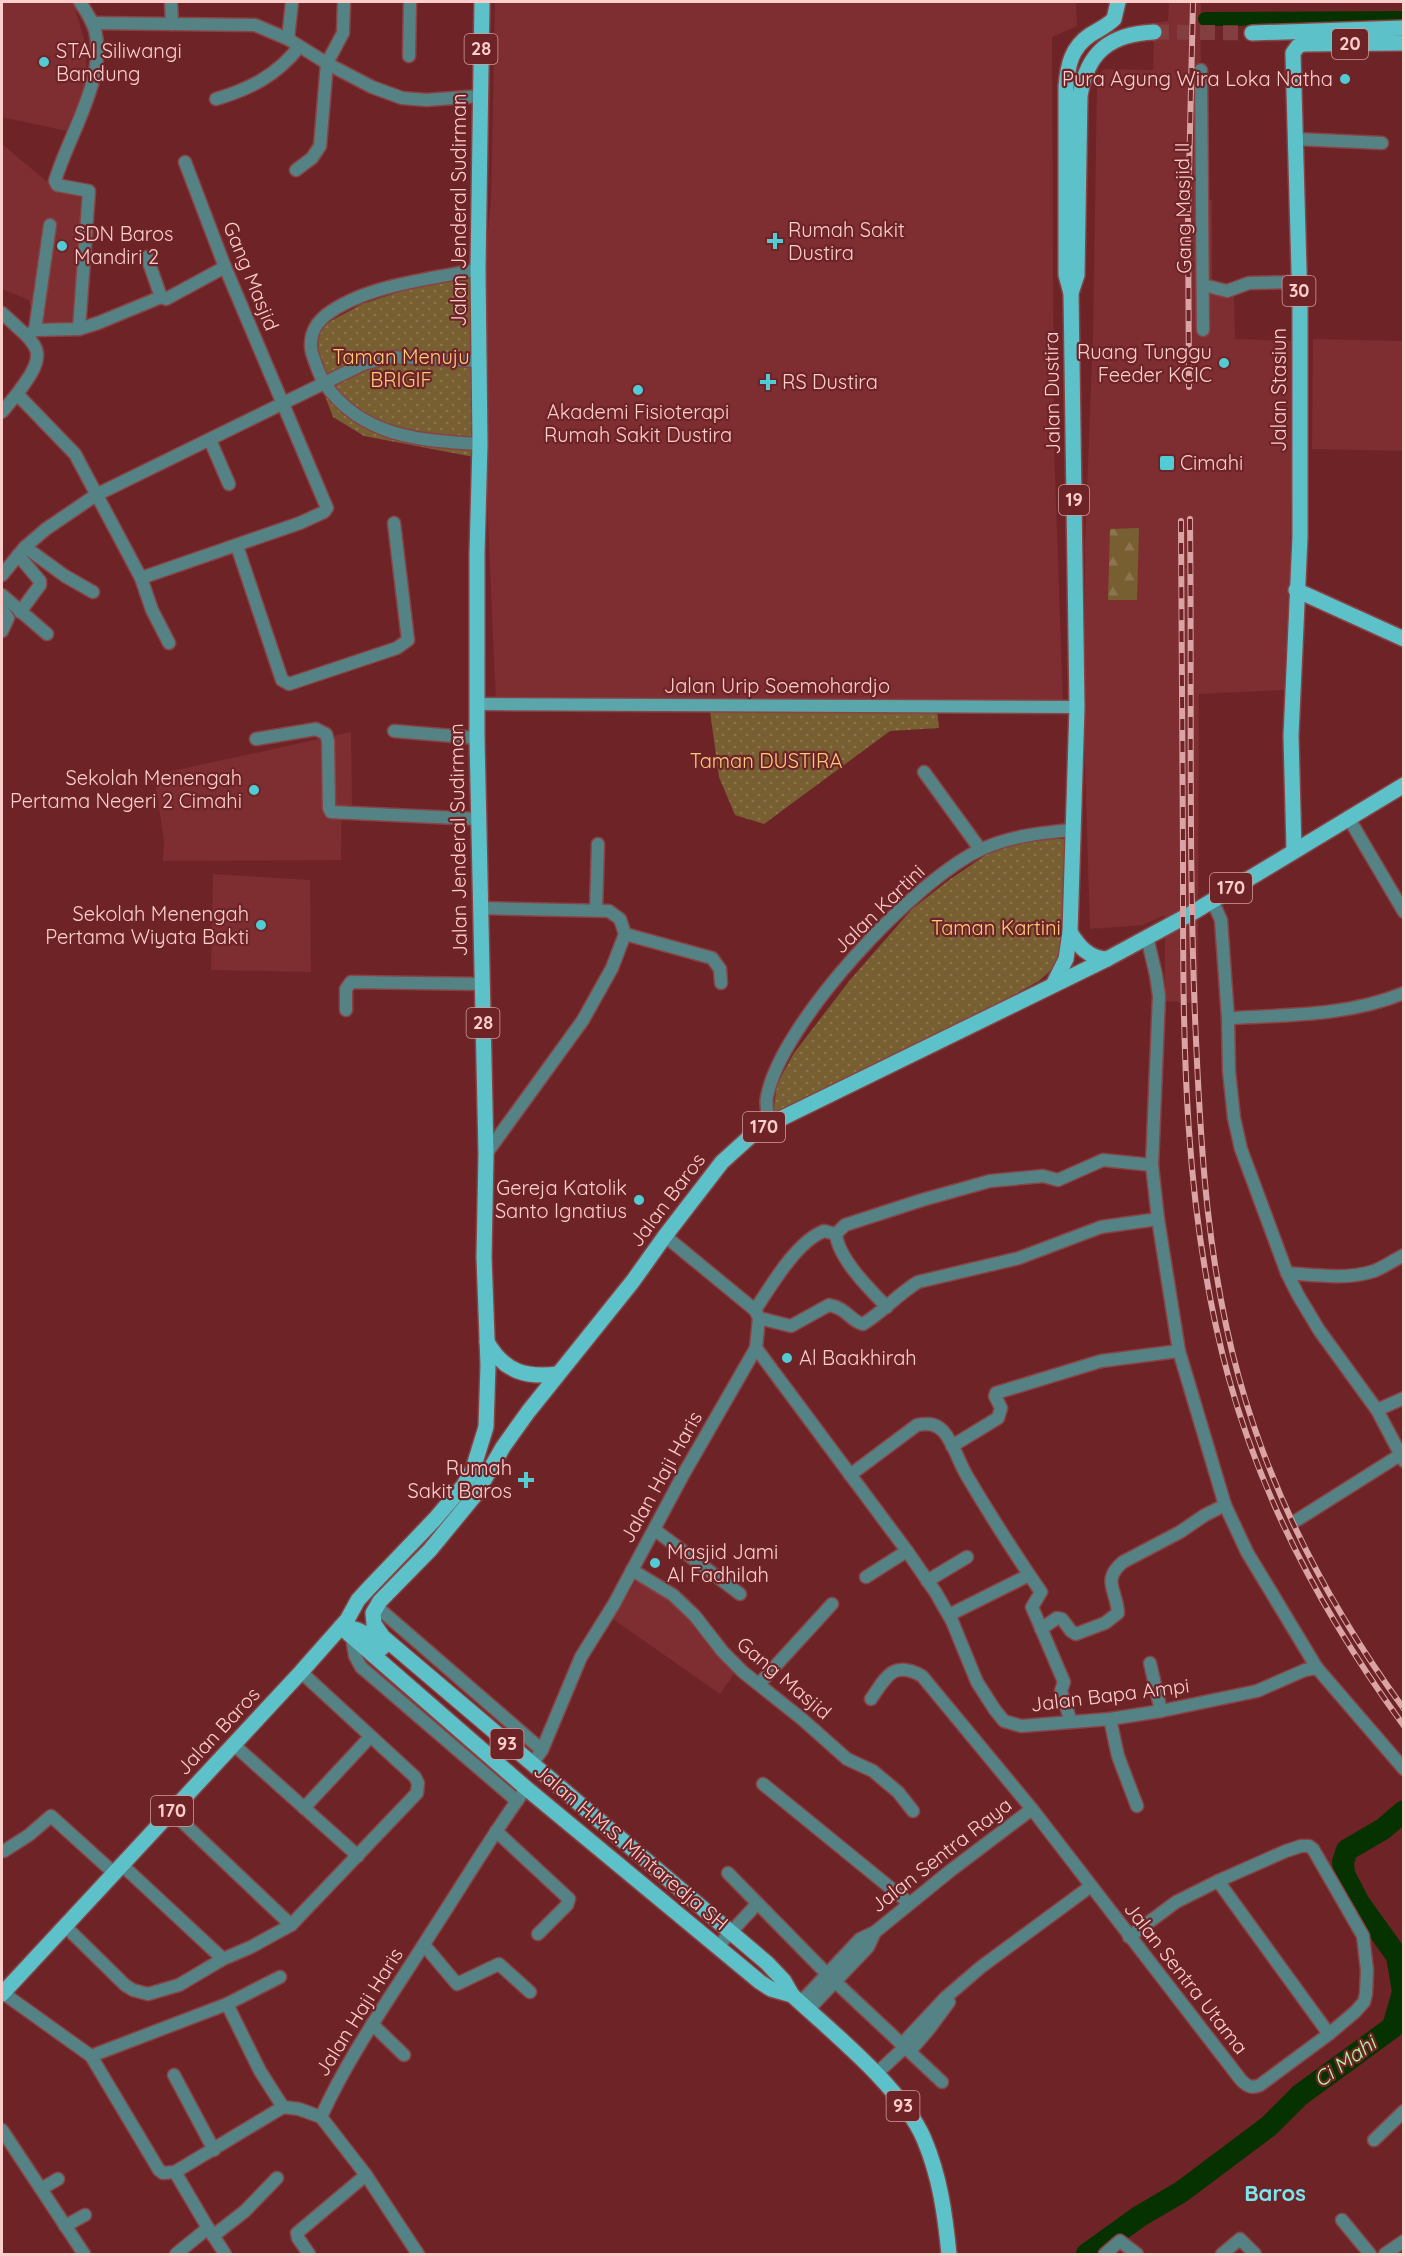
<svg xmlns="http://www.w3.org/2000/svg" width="1405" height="2256" viewBox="0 0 1405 2256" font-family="Quicksand,sans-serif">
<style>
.built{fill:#7e2d31}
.grass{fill:url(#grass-dots)}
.forest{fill:url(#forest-firs)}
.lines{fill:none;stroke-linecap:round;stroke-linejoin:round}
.canal{stroke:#063201;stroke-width:14}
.river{stroke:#063201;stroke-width:22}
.primary-tunnel{stroke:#833e40;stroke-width:15;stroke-dasharray:15 8;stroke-linecap:butt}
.minor-casing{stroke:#884345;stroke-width:15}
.tertiary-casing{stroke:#884345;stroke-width:15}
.secondary-casing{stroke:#884345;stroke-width:15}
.primary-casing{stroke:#884345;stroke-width:18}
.minor{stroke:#558285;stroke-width:12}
.tertiary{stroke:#558285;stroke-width:12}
.secondary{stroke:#5aa6ab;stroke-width:12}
.primary{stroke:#5cc1c8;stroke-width:15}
.rail-casing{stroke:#d9a4a3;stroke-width:6}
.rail{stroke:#6e2427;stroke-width:4;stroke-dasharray:11;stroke-linecap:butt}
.poi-dot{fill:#51ccd4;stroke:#6e2427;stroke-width:2}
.labels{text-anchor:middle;stroke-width:4.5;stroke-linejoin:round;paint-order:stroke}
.shield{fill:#6e2427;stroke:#d19b9a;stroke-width:1.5}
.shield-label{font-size:18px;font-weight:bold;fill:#fccecc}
.poi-label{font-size:20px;fill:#fccecc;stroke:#6e2427;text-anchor:start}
.street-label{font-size:20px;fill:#fccecc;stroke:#6e2427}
.park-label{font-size:20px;fill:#facd7b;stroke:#6e2427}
.water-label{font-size:21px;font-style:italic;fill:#acf9a0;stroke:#6e2427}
.quarter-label{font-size:22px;font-weight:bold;fill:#7be6ee;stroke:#6e2427}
</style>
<defs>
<pattern id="grass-dots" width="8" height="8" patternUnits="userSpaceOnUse" patternTransform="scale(1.5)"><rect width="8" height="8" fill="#785f32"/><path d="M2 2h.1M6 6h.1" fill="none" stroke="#8c754e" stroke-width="1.8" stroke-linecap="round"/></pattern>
<pattern id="forest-firs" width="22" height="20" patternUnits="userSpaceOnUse" patternTransform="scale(1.5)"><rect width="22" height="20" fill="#785f32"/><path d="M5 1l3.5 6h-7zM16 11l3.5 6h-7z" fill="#8c754e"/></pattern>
</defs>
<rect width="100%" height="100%" fill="#6e2427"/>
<g class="built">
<path d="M2,2H73L74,4L85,43L87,82L66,131L2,117Z"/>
<path d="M495,2H1076L1077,26L1052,37L1054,446L1063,703L496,702L479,318L491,200Z"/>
<path d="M1169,2H1201L1200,200H1212V294L1234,295L1235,339L1293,341L1290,569L1284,690L1199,694L1198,1003L1165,1001V915L1143,925L1090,929L1085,764V539L1093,337L1097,82L1100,73L1104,69L1153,70L1154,23L1168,21Z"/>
<path d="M2,144L52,186L88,192L77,326L34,321L29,300L2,289Z"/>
<path d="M1313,339L1403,341V451L1312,449Z"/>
<path d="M351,732L352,805L342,807L341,860L163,861L164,841L154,775Z"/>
<path d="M213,874L310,880L311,972L211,970Z"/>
<path d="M639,1576L672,1597L736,1671L720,1694L613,1619Z"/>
</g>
<g class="grass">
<path d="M476,278L474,457L364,436L333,417L306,345L320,327L362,304L417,286Z"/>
<path d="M937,710L939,728L890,731L764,824L735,815L719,777L710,711Z"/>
<path d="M1044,839H1064L1067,926L1060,962L1039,981L971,1018L773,1115L777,1084L794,1053L850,980L912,909L949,880L990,852L1016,841Z"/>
</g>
<path class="forest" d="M1139,528L1137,600H1108L1110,529Z"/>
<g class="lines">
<path class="canal" d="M1205,19L1404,18"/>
<path class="river" d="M1087,2254L1140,2216L1181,2192L1269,2126L1300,2095L1393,2027L1403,1992L1397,1956L1359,1903L1344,1874L1343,1862L1347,1850L1383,1829L1404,1811"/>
<path class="primary-tunnel" d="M1154,32L1252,33"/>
<defs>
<g id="minor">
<path d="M171,2L172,24"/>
<path d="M92,23L255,25L288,39L328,64L372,87L402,98L426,100L481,96"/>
<path d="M288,39L292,2"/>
<path d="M409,56L410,2"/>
<path d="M1201,70L1203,330"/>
<path d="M216,99C250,89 277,75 299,47"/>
<path d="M1296,139L1382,143"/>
<path d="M296,170L312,158L320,146L327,63L343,33L344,2"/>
<path d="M147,257L161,297L166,299L225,267"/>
<path d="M478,269C430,280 367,284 326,315C312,326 307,343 314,359C317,367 320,377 325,384C362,437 421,441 480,444"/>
<path d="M1203,285L1227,291L1249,283L1299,282"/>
<path d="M2,313L27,336"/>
<path d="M79,329L98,323L161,297"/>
<path d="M35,330L50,225"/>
<path d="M17,394C25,383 38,367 37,354C37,347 31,341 27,336L35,330L79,329L89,191L57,185L55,181C68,136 107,79 95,30C92,20 86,11 80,2"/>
<path d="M2,412L17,394L75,454L141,578L152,610L169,643"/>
<path d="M210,440L229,484"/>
<path d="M237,546L282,680L289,684L397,648L408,640L394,523"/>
<path d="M25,547L65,576L93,592"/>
<path d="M18,555L40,581V585L20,612"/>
<path d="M2,575L25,547L46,529L96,495L363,364L391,357L479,361"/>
<path d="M141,578L300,523L324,512L327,508L225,267L185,162"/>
<path d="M2,595L47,634"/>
<path d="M2,610L8,618L2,631"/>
<path d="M394,731L477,738"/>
<path d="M256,739L316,729L326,734L328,741L329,808L331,812L478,819"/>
<path d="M924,772L980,849"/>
<path d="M1348,817L1404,912"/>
<path d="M1212,900L1221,920L1228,1018L1229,1071L1234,1118L1241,1149L1287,1273L1298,1295L1319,1330L1377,1410L1404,1461"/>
<path d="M480,908L609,911L620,919L625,934L612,968L583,1020L486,1154"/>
<path d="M596,910L598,844"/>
<path d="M625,934L712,958L720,969L721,983"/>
<path d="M1147,937L1156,975L1159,996L1152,1165L1158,1219L1179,1351L1225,1505L1247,1552L1317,1668"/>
<path d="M346,1010V989L351,982L482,984"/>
<path d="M1228,1018C1288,1015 1348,1016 1404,993"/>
<path d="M770,1124C768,1115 765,1106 767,1097C780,1024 915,879 982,849C1011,836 1040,833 1071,830"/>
<path d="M1287,1273C1314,1275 1348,1280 1374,1271C1384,1267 1394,1260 1404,1255"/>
<path d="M887,1307C870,1290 838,1258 836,1234L845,1225L922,1200L990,1181L1043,1176L1058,1180L1103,1160L1152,1165"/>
<path d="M755,1310C771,1286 796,1242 824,1231L836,1234"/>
<path d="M759,1318L791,1326L829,1305C847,1308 851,1322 863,1324C883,1312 898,1294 918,1282L1019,1258L1101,1227L1158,1219"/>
<path d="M1377,1410L1404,1398"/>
<path d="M952,1446L998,1418L1001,1408L995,1396L996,1393L1101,1361L1179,1351"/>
<path d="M850,1475L917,1425C927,1423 935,1423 943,1431C954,1443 958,1461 967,1476C990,1515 1015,1554 1041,1592L1032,1607L1064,1682L1061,1691L1071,1722"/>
<path d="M1297,1520L1400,1455"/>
<path d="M655,1530L740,1594"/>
<path d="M632,1570L673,1595L695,1616L723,1652L743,1672L802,1719L847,1759L873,1771L898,1792L913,1811"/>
<path d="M866,1577L907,1551"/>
<path d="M927,1581L967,1557"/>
<path d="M376,1606L542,1750"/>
<path d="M949,1615L1029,1575"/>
<path d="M1041,1629L1057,1618L1062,1619L1071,1631L1076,1634L1105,1623L1118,1613C1117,1591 1101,1580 1123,1562L1180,1532L1205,1515L1225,1505"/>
<path d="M352,1637L355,1656L361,1667L517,1801"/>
<path d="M1150,1663L1161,1711"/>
<path d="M759,1684L832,1604"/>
<path d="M871,1699C886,1677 893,1660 922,1676L1032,1809L1241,2080C1247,2086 1252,2089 1260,2085L1329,2034L1355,2012L1364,2002L1366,1994L1367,1970L1363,1936L1313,1849L1309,1846H1301L1286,1851L1218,1881L1176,1902L1129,1937"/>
<path d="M1110,1719L1118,1756L1137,1806"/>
<path d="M234,1745L358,1856"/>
<path d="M763,1784L909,1903"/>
<path d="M304,1808L370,1737"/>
<path d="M172,1812L291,1925"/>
<path d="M496,1831L569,1899L567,1905L538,1934"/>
<path d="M2,1851H4L29,1835L51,1816L114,1873"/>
<path d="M122,1865L223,1959"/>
<path d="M728,1873L827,1974L942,2082"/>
<path d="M1218,1881L1329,2034"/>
<path d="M65,1926L125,1985L133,1990L148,1994L179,1985L223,1959L251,1947L291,1925L417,1793L418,1783L415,1777L301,1672"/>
<path d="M424,1945L457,1984L499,1964L530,1992"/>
<path d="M718,1946L757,1904"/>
<path d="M3,1993L91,2056L159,2170L163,2173L175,2172L283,2107L299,2109L321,2117"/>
<path d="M800,2003L860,1939L875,1932L950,1871L1032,1809"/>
<path d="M227,2004L260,2071L283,2107"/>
<path d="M808,2010L868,1947L875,1932"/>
<path d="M372,2024L404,2055"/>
<path d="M902,2044L945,1998L981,1967L1091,1886"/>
<path d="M910,2051L929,2029L949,2002"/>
<path d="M91,2056L227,2004L280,1977"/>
<path d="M876,2074L905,2047"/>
<path d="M174,2075L214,2150"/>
<path d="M2,2130L84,2254"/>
<path d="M1374,2140L1404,2111"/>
<path d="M175,2172L208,2228L176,2254"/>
<path d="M41,2189L58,2179"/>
<path d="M1342,2220L1370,2254"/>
<path d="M65,2226L85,2215"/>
<path d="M209,2229L225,2254"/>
<path d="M213,2236L245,2211L277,2178"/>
<path d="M309,2254L298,2238L297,2233L366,2175"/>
<path d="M1105,2254L1120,2241L1137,2254"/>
<path d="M1222,2254L1240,2239L1255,2254"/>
<path d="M1385,2254L1404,2241"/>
</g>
<g id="tertiary">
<path d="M756,1348L907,1551L936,1593L952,1621L977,1682L995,1710L1004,1721L1021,1726L1110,1719L1161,1711L1257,1691L1305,1670L1317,1668L1404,1769"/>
<path d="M532,1764L542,1750L581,1657L614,1604L683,1475L756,1348L759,1318L755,1310L665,1236"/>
<path d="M418,2254L366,2175L321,2117C351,2051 393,1994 431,1933C463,1884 492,1835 526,1788"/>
</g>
<path id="secondary" d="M477,704L1077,707"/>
<g id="primary">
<path d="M1252,33L1404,28"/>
<path d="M1071,293L1077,275L1080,96C1087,52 1110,34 1154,32"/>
<path d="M1296,590L1404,639"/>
<path d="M1294,849L1291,736L1300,537V307L1293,53L1298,46L1304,44L1404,43"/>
<path d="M1070,932C1079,947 1089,958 1107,959"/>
<path d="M1053,985L1066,959L1070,932L1077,707L1071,293L1066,275V86C1068,65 1071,48 1090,35C1098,30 1107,26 1114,19L1118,2"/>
<path d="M487,1342C504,1372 526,1378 558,1374"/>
<path d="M341,1627L526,1788L760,1982L771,1989L792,1995"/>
<path d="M341,1627C360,1627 369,1636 382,1648"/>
<path d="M2,1994L301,1672L347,1620L358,1600L369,1588L435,1519L464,1485L473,1469L486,1427L488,1365L484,1257L486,1154L477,738V554L480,444L478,269L482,2"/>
<path d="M949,2254C945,2214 940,2177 924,2139C902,2088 833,2033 792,1995L784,1981L767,1963L383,1637L374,1624L373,1613L380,1601L430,1550L476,1494L503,1447L528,1412L633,1281L665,1236L722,1162L753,1134L770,1124L1107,959L1192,913L1404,785"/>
</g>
</defs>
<use href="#minor" class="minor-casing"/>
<use href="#tertiary" class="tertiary-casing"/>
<use href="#secondary" class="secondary-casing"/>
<use href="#primary" class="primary-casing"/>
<use href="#minor" class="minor"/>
<use href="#tertiary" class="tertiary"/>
<use href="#secondary" class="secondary"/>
<use href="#primary" class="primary"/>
<defs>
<g id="rail">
<path d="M1189,387L1188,217L1193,2"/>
<path d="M1190,519C1192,693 1188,867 1196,1040C1201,1154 1208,1267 1239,1378C1272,1497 1331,1609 1404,1709"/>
<path d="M1181,521C1181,635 1183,748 1183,861C1183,1035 1182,1210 1229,1379C1264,1505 1327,1621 1404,1726"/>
</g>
</defs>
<use href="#rail" class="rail-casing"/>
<use href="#rail" class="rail"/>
</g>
<g class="poi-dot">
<circle cx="44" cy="62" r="6"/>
<circle cx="1345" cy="79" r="6"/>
<path d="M772 232h6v6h6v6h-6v6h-6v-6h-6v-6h6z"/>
<circle cx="62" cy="246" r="6"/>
<circle cx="1224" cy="363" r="6"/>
<path d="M765 373h6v6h6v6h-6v6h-6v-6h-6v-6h6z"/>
<circle cx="638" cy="390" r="6"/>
<rect x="1159" y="455" width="16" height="16" rx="3"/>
<circle cx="254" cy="790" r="6"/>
<circle cx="261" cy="925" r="6"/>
<circle cx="639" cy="1200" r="6"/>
<circle cx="787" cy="1358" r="6"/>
<path d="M523 1471h6v6h6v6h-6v6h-6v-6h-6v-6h6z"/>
<circle cx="655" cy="1563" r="6"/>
</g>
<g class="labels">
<g class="shield">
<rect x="1332" y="29" width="36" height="30" rx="4.5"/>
<rect x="464.5" y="34" width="33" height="30" rx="4.5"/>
<rect x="1282.5" y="276" width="33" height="30" rx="4.5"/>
<rect x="1059" y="485" width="30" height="30" rx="4.5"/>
<rect x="1210" y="873" width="42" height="30" rx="4.5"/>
<rect x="466.5" y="1008" width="33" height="30" rx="4.5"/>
<rect x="743" y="1112" width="42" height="30" rx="4.5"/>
<rect x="490.5" y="1729" width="33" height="30" rx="4.5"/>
<rect x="151" y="1796" width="42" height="30" rx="4.5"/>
<rect x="886.5" y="2091" width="33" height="30" rx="4.5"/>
</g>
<g class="shield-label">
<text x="1350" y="50">20</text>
<text x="481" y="55">28</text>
<text x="1299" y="297">30</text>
<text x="1074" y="506">19</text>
<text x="1231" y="894">170</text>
<text x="483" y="1029">28</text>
<text x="764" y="1133">170</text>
<text x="507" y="1750">93</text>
<text x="172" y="1817">170</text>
<text x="903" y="2112">93</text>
</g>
<g class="poi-label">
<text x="56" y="58">STAI Siliwangi<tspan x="56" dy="23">Bandung</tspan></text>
<text x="1333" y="86" text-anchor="end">Pura Agung Wira Loka Natha</text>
<text x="788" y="237">Rumah Sakit<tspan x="788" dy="23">Dustira</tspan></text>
<text x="74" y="241">SDN Baros<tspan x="74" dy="23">Mandiri 2</tspan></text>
<text x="1212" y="359" text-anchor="end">Ruang Tunggu<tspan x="1212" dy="23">Feeder KCIC</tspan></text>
<text x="782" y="389">RS Dustira</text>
<text x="638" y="419" text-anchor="middle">Akademi Fisioterapi<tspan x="638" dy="23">Rumah Sakit Dustira</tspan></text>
<text x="1180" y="470">Cimahi</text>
<text x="242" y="785" text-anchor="end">Sekolah Menengah<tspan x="242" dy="23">Pertama Negeri 2 Cimahi</tspan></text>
<text x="249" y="921" text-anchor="end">Sekolah Menengah<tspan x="249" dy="23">Pertama Wiyata Bakti</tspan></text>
<text x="627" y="1195" text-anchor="end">Gereja Katolik<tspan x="627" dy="23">Santo Ignatius</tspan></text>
<text x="799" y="1365">Al Baakhirah</text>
<text x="512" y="1475" text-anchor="end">Rumah<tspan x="512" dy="23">Sakit Baros</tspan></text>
<text x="667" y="1559">Masjid Jami<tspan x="667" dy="23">Al Fadhilah</tspan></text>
</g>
<g class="street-label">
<text transform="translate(1183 208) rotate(-91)" y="7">Gang Masjid II</text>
<text transform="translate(459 210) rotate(-90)" y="7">Jalan Jenderal Sudirman</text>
<text transform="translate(251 276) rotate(68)" y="7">Gang Masjid</text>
<text transform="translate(1279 390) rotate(-90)" y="7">Jalan Stasiun</text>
<text transform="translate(1052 393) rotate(-91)" y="7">Jalan Dustira</text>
<text x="777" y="693">Jalan Urip Soemohardjo</text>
<text transform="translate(458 840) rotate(-91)" y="7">Jalan Jenderal Sudirman</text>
<text transform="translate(879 909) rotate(-44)" y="7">Jalan Kartini</text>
<text transform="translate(667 1200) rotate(-53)" y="7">Jalan Baros</text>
<text transform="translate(661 1477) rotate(-61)" y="7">Jalan Haji Haris</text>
<text transform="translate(784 1678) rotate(40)" y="7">Gang Masjid</text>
<text transform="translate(1110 1695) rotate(-7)" y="7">Jalan Bapa Ampi</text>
<text transform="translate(218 1731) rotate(-47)" y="7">Jalan Baros</text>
<text transform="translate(631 1847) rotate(40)" y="7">Jalan H.M.S. Mintaredja SH</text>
<text transform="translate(941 1855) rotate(-38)" y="7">Jalan Sentra Raya</text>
<text transform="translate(1186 1978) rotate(52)" y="7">Jalan Sentra Utama</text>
<text transform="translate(359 2012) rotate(-58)" y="7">Jalan Haji Haris</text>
</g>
<g class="park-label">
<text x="401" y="364">Taman Menuju<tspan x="401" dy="23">BRIGIF</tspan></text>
<text x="766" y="768">Taman DUSTIRA</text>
<text x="996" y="935">Taman Kartini</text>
</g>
<g class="water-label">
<text transform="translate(1345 2062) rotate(-36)" y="7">Ci Mahi</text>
</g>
<g class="quarter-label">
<text x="1275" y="2201">Baros</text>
</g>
</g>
<rect width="1405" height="2256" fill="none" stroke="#fccecc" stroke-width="6"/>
</svg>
